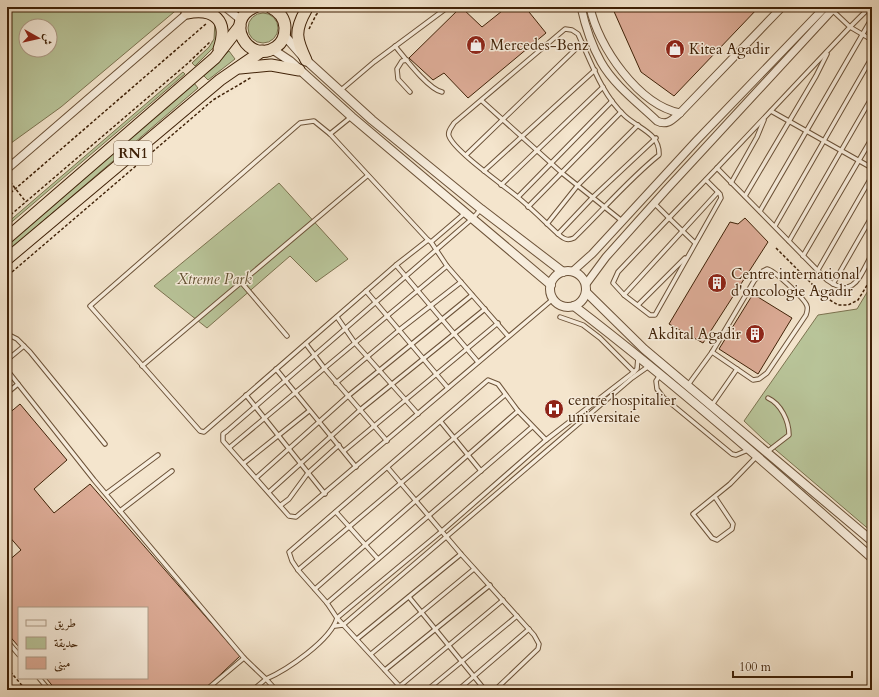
<svg xmlns="http://www.w3.org/2000/svg" width="879" height="697" viewBox="0 0 879 697" font-family="Cardo,Amiri,serif">
<style>
.green{fill:#b9c59a;stroke:#7c7350;fill-rule:evenodd}
.building{fill:#ddac97;stroke:#3f2107}
.lines{fill:none;stroke-linecap:round;stroke-linejoin:round}
.service-casing{stroke:#6c5238;stroke-width:5.5}
.minor-casing{stroke:#6c5238;stroke-width:9}
.tertiary-casing{stroke:#6c5238;stroke-width:10}
.trunk-casing{stroke:#3f2107;stroke-width:13}
.path{stroke:#3f2107;stroke-width:1.5;stroke-dasharray:3 2;stroke-linecap:butt}
.service{stroke:#f8eede;stroke-width:3.5}
.minor{stroke:#f8eede;stroke-width:7}
.tertiary{stroke:#f8eede;stroke-width:8}
.trunk{stroke:#f4e5cd;stroke-width:11}
.labels{text-anchor:middle;stroke-width:3;stroke-linejoin:round;paint-order:stroke}
.shield{fill:#f8eede;stroke:#765e48;stroke-width:1}
.shield-label{font-size:14px;font-weight:bold;fill:#3f2107}
.poi-label{font-size:15px;fill:#3f2107;stroke:#f8eede;text-anchor:start}
.park-label{font-size:15px;font-style:italic;fill:#645233;stroke:#f8eede}
</style>
<rect width="100%" height="100%" fill="#f4e5cd"/>
<filter id="stains"><feTurbulence type="fractalNoise" baseFrequency=".005" numOctaves="4"/><feColorMatrix values="0 0 0 0 .2 0 0 0 0 .09 0 0 0 0 .02 0 0 0 .5 -.17"/></filter>
<radialGradient id="worn" r=".72"><stop offset=".6" stop-color="#630" stop-opacity="0"/><stop offset="1" stop-color="#630" stop-opacity=".3"/></radialGradient>
<g class="green">
<path d="M7,7L23,8L180,7L61,107L7,146ZM26,26H50V50H26Z"/>
<circle cx="263" cy="28" r="15"/>
<path d="M215,21L220,31L214,47L195,66L192,63L209,47L214,39Z"/>
<path d="M229,51L235,59L208,80L203,75Z"/>
<path d="M183,72L185,74L7,226V223Z"/>
<path d="M194,83L198,88L7,252V243Z"/>
<path d="M279,183L348,259L316,282L290,256L207,328L154,286Z"/>
<path d="M872,284V532L763,439L744,421L818,315L857,309Z"/>
</g>
<g class="building">
<path d="M461,7L482,27L507,7H525L546,33L468,98L444,73L433,80L409,58Z"/>
<path d="M612,7H759L674,96L641,72Z"/>
<path d="M745,218L768,242L703,343L669,324L730,222L738,224Z"/>
<path d="M753,294L792,318L758,374L719,349Z"/>
<path d="M20,404L67,460L34,489L54,513L90,484L240,656L204,690H56L46,678H147V608H19V647L7,633V562L21,550L7,534V415Z"/>
</g>
<g class="lines">
<defs>
<g id="service">
<path d="M870,7L850,27L872,40"/>
<path d="M832,10L850,27L717,168L827,280C855,300 860,275 872,254"/>
<path d="M565,29L572,30L578,34C591,62 602,95 625,116C639,129 660,133 659,155C628,180 603,210 574,238C567,241 564,239 558,234C545,222 533,210 520,199C506,187 454,151 449,136C447,131 452,127 454,123Z"/>
<path d="M395,46C405,58 428,89 442,92"/>
<path d="M407,60L402,61L397,69L398,79L410,92"/>
<path d="M341,90L374,62L448,7"/>
<path d="M482,101L562,173L622,221"/>
<path d="M771,111L872,168"/>
<path d="M351,117L330,134L428,240"/>
<path d="M330,134L314,121L300,123L90,306L200,431L204,432L396,265L428,240L431,242L465,213"/>
<path d="M466,155L582,43"/>
<path d="M484,171L595,70"/>
<path d="M731,183L757,137L764,120"/>
<path d="M501,185L603,87"/>
<path d="M745,196L816,76L827,54"/>
<path d="M518,197L612,101"/>
<path d="M654,203L669,218L717,168"/>
<path d="M528,207L621,112"/>
<path d="M481,209L473,218L227,431L223,434V441L289,516L296,517L553,299"/>
<path d="M760,211L872,18"/>
<path d="M547,224L578,185L638,125"/>
<path d="M775,226L872,57"/>
<path d="M558,234L593,197L656,138"/>
<path d="M789,241L872,97"/>
<path d="M431,242L447,266L508,336"/>
<path d="M695,243L669,218L618,272L613,283L624,295L650,315H655L721,198L720,194L706,180"/>
<path d="M803,256L872,138"/>
<path d="M396,265L478,362"/>
<path d="M767,269C774,270 805,299 807,306C808,309 807,312 806,315L767,373L759,379L753,380L712,352L754,281L763,271Z"/>
<path d="M818,270L872,176"/>
<path d="M7,274V261"/>
<path d="M241,282L287,336"/>
<path d="M833,284L872,216"/>
<path d="M366,291L448,388"/>
<path d="M624,295L718,192"/>
<path d="M638,305L685,258"/>
<path d="M337,317L355,343L418,414"/>
<path d="M560,317L583,325L600,338L634,372"/>
<path d="M7,334L17,339L30,352L105,444"/>
<path d="M306,344L325,369L387,441"/>
<path d="M7,360L24,346"/>
<path d="M142,366L367,176"/>
<path d="M276,369L356,467"/>
<path d="M7,370L94,480L244,658L266,679C287,670 331,640 337,618L442,531L546,440L634,372L637,369L638,358"/>
<path d="M660,375L656,381L657,389L663,397L732,454L736,455L748,450"/>
<path d="M336,383L398,331L461,282"/>
<path d="M688,385L712,352"/>
<path d="M7,393L18,384"/>
<path d="M246,395L325,494"/>
<path d="M712,405L737,369"/>
<path d="M441,422L481,471"/>
<path d="M230,447L447,266"/>
<path d="M344,451L498,323"/>
<path d="M767,452L789,435C789,421 781,404 768,398"/>
<path d="M244,463L309,411"/>
<path d="M388,468L461,554L534,635L539,644L538,649L495,690"/>
<path d="M256,478L348,396L472,295"/>
<path d="M269,492L360,410L485,309"/>
<path d="M107,493L158,455"/>
<path d="M715,497L733,524L732,529L717,540L712,538L693,514L730,484L757,456"/>
<path d="M281,505L289,499L308,473L339,445"/>
<path d="M120,511L172,471"/>
<path d="M336,512L378,559"/>
<path d="M298,570L505,395"/>
<path d="M315,589L518,411"/>
<path d="M409,597L485,690"/>
<path d="M327,603L532,427"/>
<path d="M335,626L343,625L632,378L649,366"/>
<path d="M357,639L461,554"/>
<path d="M7,641L19,655"/>
<path d="M371,654L474,569"/>
<path d="M385,670L490,585"/>
<path d="M39,678L49,690"/>
<path d="M400,686L503,600"/>
<path d="M206,690L244,658"/>
<path d="M253,690L266,679L276,690"/>
<path d="M403,690L337,618L327,603L298,570L292,561L289,552L488,380L498,384L518,411L546,440"/>
<path d="M427,690L517,616"/>
<path d="M458,690L529,629"/>
</g>
<g id="minor">
<path d="M225,7L241,20"/>
<path d="M581,7C585,25 592,46 601,62C614,85 638,103 657,121C667,126 672,120 680,113L782,7"/>
<path d="M590,7C598,47 639,105 680,113"/>
<path d="M7,169L190,11"/>
<path d="M573,271L592,254L697,140L825,7"/>
<path d="M586,284L606,257L666,190L835,7"/>
</g>
<g id="tertiary">
<path d="M284,35L306,60L372,120L481,209L563,272"/>
<path d="M272,49L290,61L352,117L551,285"/>
<circle cx="568" cy="289" r="18"/>
<path d="M586,292L644,349L872,541"/>
<path d="M574,306C677,385 775,471 872,558"/>
</g>
<g id="trunk">
<path d="M255,7C222,20 249,66 276,47C282,43 285,36 285,28C285,18 278,11 270,7"/>
<path d="M306,10C294,31 296,39 306,60"/>
<path d="M187,13C214,8 229,20 219,49"/>
<path d="M240,68L271,65L299,70"/>
<path d="M7,238L215,58L240,26"/>
<path d="M7,259L220,80L262,51"/>
</g>
</defs>
<use href="#service" class="service-casing"/>
<use href="#minor" class="minor-casing"/>
<use href="#tertiary" class="tertiary-casing"/>
<use href="#trunk" class="trunk-casing"/>
<g class="path">
<path d="M309,29L316,15L323,7"/>
<path d="M7,178L26,202"/>
<path d="M7,196L207,23"/>
<path d="M7,218L187,64L211,41"/>
<path d="M776,248L825,297L838,305H848L858,300L872,277"/>
<path d="M12,272L213,100L252,77"/>
<path d="M7,668L26,690"/>
</g>
<use href="#service" class="service"/>
<use href="#minor" class="minor"/>
<use href="#tertiary" class="tertiary"/>
<use href="#trunk" class="trunk"/>
</g>
<defs>
<symbol id="shop-disc" viewBox="-11 -11 22 22"><circle r="9.5" fill="#8f2418" stroke="#f8eede"/><path d="M-5-2.5h2.3a2.7 3.5 0 0 1 5.4 0H5L5.5 6h-11ZM-1.5-2.5h3a1.5 2.3 0 0 0-3 0Z" fill="#fff"/></symbol>
<symbol id="building-disc" viewBox="-11 -11 22 22"><circle r="9.5" fill="#8f2418" stroke="#f8eede"/><path d="M-4-6H4V6H1V3H-1V6H-4ZM-2.5-4.3h1.7v1.8h-1.7ZM.8-4.3h1.7v1.8H.8ZM-2.5-1h1.7V.8h-1.7ZM.8-1h1.7V.8H.8Z" fill="#fff"/></symbol>
<symbol id="hospital-disc" viewBox="-11 -11 22 22"><circle r="9.5" fill="#8f2418" stroke="#f8eede"/><path d="M-5-5h3v3.5h4V-5h3V5h-3V1.5h-4V5h-3Z" fill="#fff"/></symbol>
</defs>
<g fill-rule="evenodd">
<use href="#shop-disc" x="465" y="34" width="22" height="22"/>
<use href="#shop-disc" x="664" y="38" width="22" height="22"/>
<use href="#building-disc" x="706" y="272" width="22" height="22"/>
<use href="#building-disc" x="744" y="323" width="22" height="22"/>
<use href="#hospital-disc" x="543" y="398" width="22" height="22"/>
</g>
<g class="labels">
<rect class="shield" x="114" y="141" width="38" height="24" rx="3"/>
<g class="shield-label">
<text x="133" y="158">RN1</text>
</g>
<g class="poi-label">
<text x="490" y="50">Mercedes-Benz</text>
<text x="689" y="54">Kitea Agadir</text>
<text x="731" y="279">Centre international<tspan x="731" dy="17">d'oncologie Agadir</tspan></text>
<text x="741" y="339" text-anchor="end">Akdital Agadir</text>
<text x="568" y="405">centre hospitalier<tspan x="568" dy="17">universitaie</tspan></text>
</g>
<g class="park-label">
<text x="214" y="284">Xtreme Park</text>
</g>
</g>
<rect width="879" height="697" fill="none" stroke="#f4e5cd" stroke-width="24"/>
<rect x="8" y="8" width="863" height="681" fill="none" stroke="#3f2107" stroke-width="2"/>
<rect x="12" y="12" width="855" height="673" fill="none" stroke="#3f2107"/>
<rect x="18" y="607" width="130" height="72" fill="#f8eede" stroke="#ae9c88"/>
<rect x="26" y="620" width="20" height="6" fill="#f8eede" stroke="#ae9c88"/>
<text x="54" y="627" font-size="12" fill="#3f2107">طريق</text>
<rect x="26" y="637" width="20" height="12" fill="#b9c59a" stroke="#ae9c88"/>
<text x="54" y="647" font-size="12" fill="#3f2107">حديقة</text>
<rect x="26" y="657" width="20" height="12" fill="#ddac97" stroke="#ae9c88"/>
<text x="54" y="667" font-size="12" fill="#3f2107">مبنى</text>
<g transform="translate(38 38) rotate(98)"><circle r="19" fill="#f8eede" stroke="#ae9c88"/>
<path d="M0-3L7 15L0 10L-7 15Z" fill="#8f2418"/>
<text y="-6" font-size="11" font-weight="bold" text-anchor="middle" fill="#3f2107">ش</text>
</g>
<path d="M733 671v6h119v-6" fill="none" stroke="#3f2107" stroke-width="2"/>
<text x="739" y="671" font-size="12" fill="#3f2107" stroke="#f8eede" stroke-width="3" paint-order="stroke">100 m</text>
<rect width="100%" height="100%" filter="url(#stains)"/>
<rect width="100%" height="100%" fill="url(#worn)"/>
</svg>
